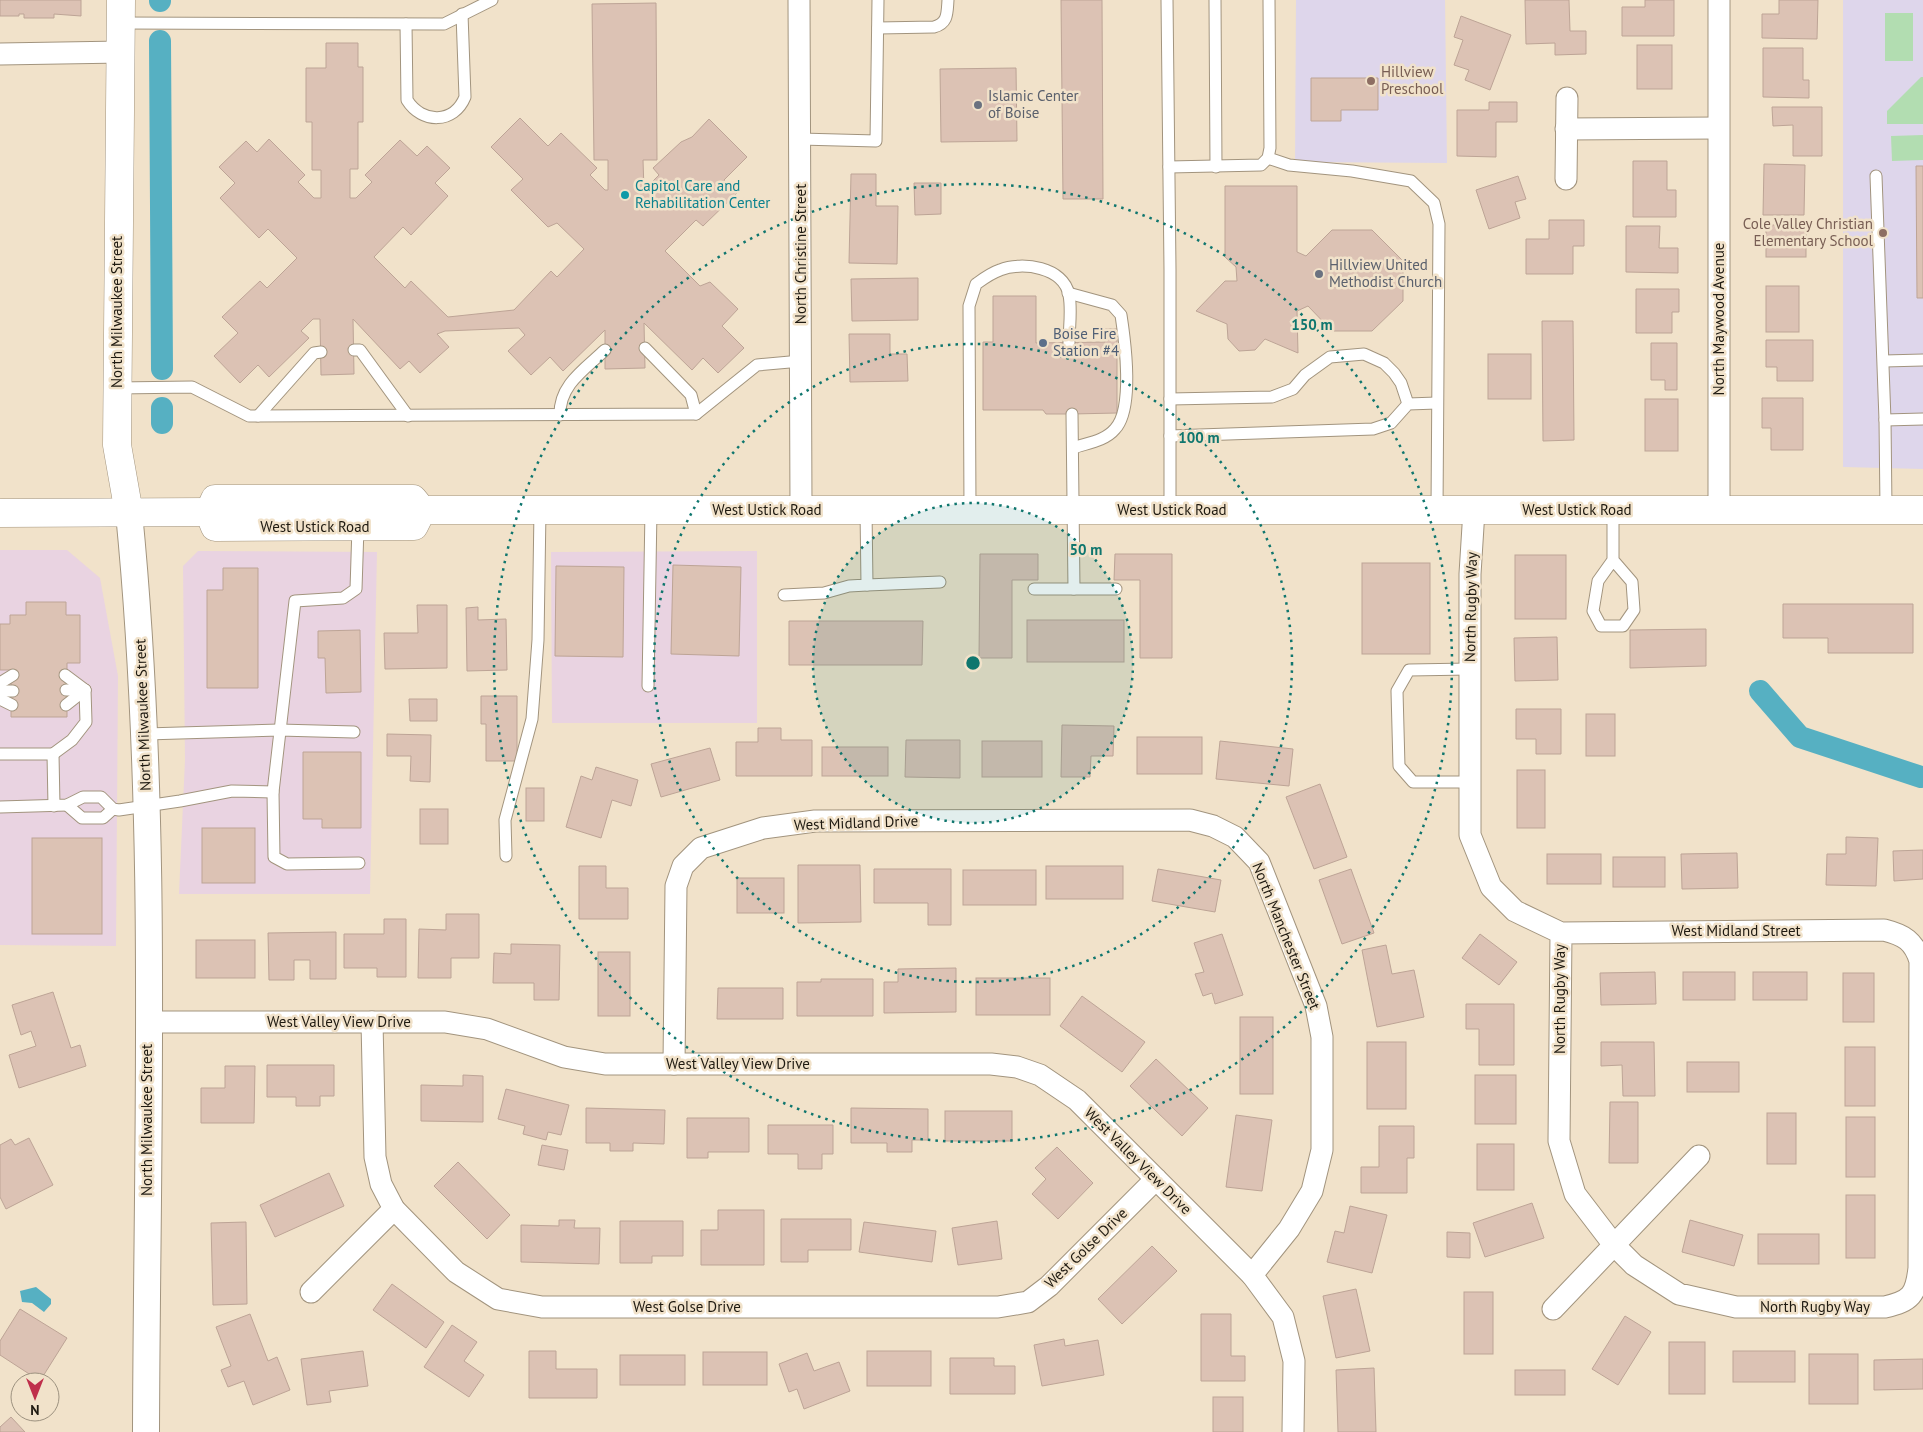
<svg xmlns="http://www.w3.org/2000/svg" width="1923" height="1432" viewBox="0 0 1923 1432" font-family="'PT Sans',sans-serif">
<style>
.commercial{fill:#e9d3e1}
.education{fill:#ded6eb}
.green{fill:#b2ddb1}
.water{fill:#56b0c2}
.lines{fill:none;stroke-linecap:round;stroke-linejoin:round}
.canal{stroke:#56b0c2;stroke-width:22}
.building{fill:#dcc2b4;stroke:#bda496}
.service-casing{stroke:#a2947e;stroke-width:13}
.minor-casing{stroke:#a2947e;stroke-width:23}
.tertiary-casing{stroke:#a2947e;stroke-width:28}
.secondary-casing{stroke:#a2947e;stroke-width:29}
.service{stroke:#fff;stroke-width:11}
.minor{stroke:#fff;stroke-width:21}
.tertiary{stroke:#fff;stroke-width:26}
.secondary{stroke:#fff;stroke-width:28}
.ring{fill:none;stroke:#0f766e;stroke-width:2.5;stroke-dasharray:2.5 5}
.education-dot{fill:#8d6e63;stroke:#f1e2ca;stroke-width:2}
.worship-dot{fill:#6b7280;stroke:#f1e2ca;stroke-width:2}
.culture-dot{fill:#0f9aa8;stroke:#f1e2ca;stroke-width:2}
.service-dot{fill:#5c6f8a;stroke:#f1e2ca;stroke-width:2}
.labels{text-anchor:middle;stroke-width:5;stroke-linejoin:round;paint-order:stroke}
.education-label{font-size:15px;fill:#785e54;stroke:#f1e2ca;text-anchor:start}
.worship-label{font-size:15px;fill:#5b616d;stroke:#f1e2ca;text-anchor:start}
.culture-label{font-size:15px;fill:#0d838f;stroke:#f1e2ca;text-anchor:start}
.street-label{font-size:15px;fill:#1f1a11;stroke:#f1e2ca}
.service-label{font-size:15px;fill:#4e5e75;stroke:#f1e2ca;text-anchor:start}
.centre{fill:#0f766e;stroke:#f1e2ca;stroke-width:2.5}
.ring-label{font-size:15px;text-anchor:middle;font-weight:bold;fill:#0f766e;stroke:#f1e2ca;stroke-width:5;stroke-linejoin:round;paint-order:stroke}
</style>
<rect width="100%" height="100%" fill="#f1e2ca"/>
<g class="commercial">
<path d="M0,550H67L100,578L118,676L116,946L0,945Z"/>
<path d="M198,551L377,552L370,894H179L185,760L183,566Z"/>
<path d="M757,551V723H552L551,552Z"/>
</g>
<g class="education">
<path d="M1296,0H1445L1447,163L1295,162Z"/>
<path d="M1843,0H1923V469L1843,467Z"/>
</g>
<g class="green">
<rect x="1885" y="13" width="28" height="48"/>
<path d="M1921,77H1923V124H1887V111Z"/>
<path d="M1923,135V160L1892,161L1891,136Z"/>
</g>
<path class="water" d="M36,1287L51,1299V1304L44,1312L32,1303L22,1302L20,1291Z"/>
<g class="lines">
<g class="canal">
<path d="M160,0V1"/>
<path d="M160,41L162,369"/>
<path d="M162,408V423"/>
<path d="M1760,691L1800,737L1921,777"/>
</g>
</g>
<g class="building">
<path d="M0,0H81V16L54,14V18H24V14H19V16H0Z"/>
<path d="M1061,0H1102L1103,199H1063Z"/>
<path d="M1525,0H1569L1570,31H1586V54L1555,55V43L1526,44Z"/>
<path d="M1645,0H1674V36H1622V7H1645Z"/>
<path d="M1779,0H1818L1817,39L1762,38V14H1779Z"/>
<path d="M656,3L657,160H643L644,190L659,175L653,168L681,142L692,137L709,119L747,157L724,180L737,193L703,226L696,220L665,251L700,286L710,282L738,309L722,326L744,348L718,373L703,358L692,370L644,323L645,368L605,369V330L563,371L550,357L531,375L508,351L525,335L519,328L445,331L437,334L449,347L420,373L409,361L400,369L353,319L354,374L321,375L320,319H313L301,331L309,338L269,377L258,365L240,383L214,356L238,333L222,317L260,281L267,288L297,258L268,229L259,238L220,198L235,183L219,167L246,141L257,152L269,139L305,175L298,182L314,198H321V170H312V122H306V68H326V43H358V67H363V122H358V169H350V198H356L372,182L365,175L400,140L417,156L427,146L450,168L435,183L448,196L411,235L403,227L374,257L405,288L411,281L448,317L514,310L551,271L557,277L584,249L557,223L548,227L511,190L523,179L491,147L520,118L548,146L561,133L597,168L590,175L605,190H608V160H594L592,4Z"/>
<path d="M1461,16L1511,35L1490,90L1465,80L1469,70L1454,65L1463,40L1454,37Z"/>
<rect x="1637" y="45" width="35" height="44"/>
<path d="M1763,48H1803V80H1809V98L1763,97Z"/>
<path d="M1016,68L1017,141L941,142L940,69Z"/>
<path d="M1311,78H1378V110H1341V121H1311Z"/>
<path d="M1489,102H1517V122H1496V157L1457,156V110H1489Z"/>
<path d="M1772,107H1822V156H1793V125L1773,126Z"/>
<path d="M1633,161H1667V190H1676V217H1633Z"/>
<path d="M1764,164L1805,165L1804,215H1763Z"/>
<path d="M1916,166H1923V298H1917Z"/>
<path d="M851,174H876V206H898L897,264L849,263Z"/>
<path d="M1518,176L1526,199L1515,202L1520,218L1489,229L1476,190Z"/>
<path d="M914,183H941V214L915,215Z"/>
<path d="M1225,186H1297V252L1306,256L1332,230H1372L1403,261V301L1372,331H1332L1308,306L1297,311L1298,353L1265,339L1255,350L1239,351L1228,339L1227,324L1196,311L1225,281H1237L1236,267L1225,257Z"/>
<path d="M1549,220H1584V246H1573V274H1526V239H1549Z"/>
<rect x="1766" y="225" width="40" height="32"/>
<path d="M1626,226H1660L1659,248H1678V273L1626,272Z"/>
<path d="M918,278V320L852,321L851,279Z"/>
<rect x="1766" y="286" width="33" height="46"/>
<path d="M1636,289H1679V312H1672V333H1636Z"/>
<path d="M993,296H1036V343L1105,342V329H1117V413L1072,414H1046L1043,410H983V342H993Z"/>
<path d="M1542,321H1573L1574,440L1543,441Z"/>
<path d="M849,334H890V354H907L908,381L850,382Z"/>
<path d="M1766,340H1813V381H1777V367H1766Z"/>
<path d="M1651,343H1677V390H1665V380H1651Z"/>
<rect x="1488" y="354" width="43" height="45"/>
<path d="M1762,398H1803V450H1771V428H1762Z"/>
<rect x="1645" y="399" width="33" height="52"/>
<path d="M980,554H1038V580H1012V658H979Z"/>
<path d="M1115,554H1172V658H1140V580H1114Z"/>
<rect x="1515" y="555" width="51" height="64"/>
<rect x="1362" y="563" width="68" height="91"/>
<path d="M673,565L741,567L739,656L671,654Z"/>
<path d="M556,566L624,567L623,657L555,656Z"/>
<path d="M223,568H258V688H207V590H223Z"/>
<path d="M26,602H66V615H80V663H67V717H11V670H0V624H10V615H26Z"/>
<path d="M1783,604H1913V653H1828V638H1783Z"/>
<path d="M417,605H447V668L385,669L384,633H418Z"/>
<path d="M478,607V620L506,619L507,670L467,671L466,608Z"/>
<rect x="1027" y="620" width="97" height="42"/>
<path d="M789,621H923L922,665H789Z"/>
<path d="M1706,629V666L1630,668V630Z"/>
<path d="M360,630L361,692L326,693L325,658H318V631Z"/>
<path d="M1557,637L1558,680L1515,681L1514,638Z"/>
<path d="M481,696H517V761H486V724H481Z"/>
<path d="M409,699H437V721H410Z"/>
<path d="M1516,709H1561V754H1536V739H1516Z"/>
<rect x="1586" y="714" width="29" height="42"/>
<path d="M1062,725L1114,726L1113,756H1091L1090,777H1061Z"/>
<path d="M758,728H781V740H812V776H736V742H758Z"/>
<path d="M387,734L431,735L430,782L410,781L411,756H387Z"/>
<rect x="1137" y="737" width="65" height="37"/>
<path d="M906,740H960V778L905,777Z"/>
<rect x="982" y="741" width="60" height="36"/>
<path d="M1220,741L1293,749L1289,786L1216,779Z"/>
<rect x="822" y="747" width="66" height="29"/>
<path d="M710,748L720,780L661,797L651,764Z"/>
<path d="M303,752H361V828H322V819H303Z"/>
<path d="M596,767L638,780L631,806L612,800L601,838L566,827L581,776L592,780Z"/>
<rect x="1517" y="770" width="28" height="58"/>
<path d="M1320,784L1347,857L1314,869L1286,797Z"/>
<rect x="526" y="788" width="18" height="33"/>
<rect x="420" y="809" width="28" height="35"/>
<rect x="202" y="828" width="53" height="55"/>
<path d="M1846,837L1878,838L1876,886L1826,885L1827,854H1846Z"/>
<rect x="32" y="838" width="70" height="96"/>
<path d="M1923,850V879L1894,881L1893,851Z"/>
<path d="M1737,853L1738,888L1682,889L1681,854Z"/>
<rect x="1547" y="854" width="54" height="30"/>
<rect x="1613" y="857" width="52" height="30"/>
<path d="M798,865H860L861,922L798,923Z"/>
<path d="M579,866H606V888H628V919H579Z"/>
<rect x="1046" y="866" width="77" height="33"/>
<path d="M874,869H951V925H928V903H874Z"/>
<path d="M1158,869L1221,880L1215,912L1152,901Z"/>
<path d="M1351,869L1374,933L1342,944L1319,880Z"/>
<rect x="963" y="870" width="73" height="35"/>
<rect x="737" y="878" width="47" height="35"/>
<path d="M446,914H479V958H451V978H418L419,929L446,930Z"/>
<path d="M384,919H406V977H377V968H344V934H384Z"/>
<path d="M336,932V979H310V960H294V980H269L268,933Z"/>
<path d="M1222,934L1243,995L1215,1004L1212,993L1203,996L1195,974L1204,972L1194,943Z"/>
<path d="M1480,934L1517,962L1499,985L1462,958Z"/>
<rect x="196" y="940" width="59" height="38"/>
<path d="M511,944L560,945L559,1000H534V983H493L494,953L511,954Z"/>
<path d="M1386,945L1392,974L1414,970L1424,1017L1377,1027L1362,950Z"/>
<rect x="598" y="952" width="32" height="64"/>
<path d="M956,968V1012L884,1013V982H898V969Z"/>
<path d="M1655,972L1656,1004L1601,1005L1600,973Z"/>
<rect x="1683" y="972" width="52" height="28"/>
<rect x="1753" y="972" width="54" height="28"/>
<rect x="1843" y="973" width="31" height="49"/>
<rect x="976" y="978" width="74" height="37"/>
<path d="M821,979H873V1016H797V982H821Z"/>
<path d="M718,988H783V1019H717Z"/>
<path d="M53,992L71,1048L80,1045L86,1066L19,1088L9,1055L36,1046L31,1031L21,1035L12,1005Z"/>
<path d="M1082,996L1145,1042L1122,1072L1060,1026Z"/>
<path d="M1466,1004H1514V1065H1479V1029H1466Z"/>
<rect x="1240" y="1017" width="33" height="77"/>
<rect x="1367" y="1042" width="39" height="67"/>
<path d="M1601,1042H1654L1655,1096H1623L1622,1065L1601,1066Z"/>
<rect x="1845" y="1047" width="30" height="59"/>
<path d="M1156,1059L1208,1108L1182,1136L1130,1086Z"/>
<rect x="1687" y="1062" width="52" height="30"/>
<path d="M267,1065H334V1096H320V1106H296V1097H267Z"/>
<path d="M225,1066H255L254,1123H201V1088H225Z"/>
<path d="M463,1075L483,1076V1122L421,1121V1085L463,1086Z"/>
<rect x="1475" y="1075" width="41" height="49"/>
<path d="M506,1089L569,1105L561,1135L548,1132L546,1140L523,1134L525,1126L498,1119Z"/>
<path d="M1610,1102H1638V1163H1609Z"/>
<path d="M586,1108L665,1110L664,1144L633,1143V1151H610V1143H586Z"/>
<path d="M851,1108L928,1109V1140H912V1152H887V1143H851Z"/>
<rect x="945" y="1111" width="67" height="30"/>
<rect x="1767" y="1113" width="29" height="51"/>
<path d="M1236,1115L1272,1120L1262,1191L1226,1187Z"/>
<rect x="1846" y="1117" width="29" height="60"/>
<path d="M687,1118H749V1152H708V1158H687Z"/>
<path d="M768,1125H833V1154H822V1169H798V1154H768Z"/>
<path d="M1379,1126H1414V1158H1407V1193H1361V1167H1379Z"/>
<path d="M29,1138L53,1185L6,1209L0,1197V1145L11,1139L15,1145Z"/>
<rect x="1477" y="1144" width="37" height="46"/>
<path d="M542,1145L568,1150L564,1170L538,1165Z"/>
<path d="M1057,1147L1093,1183L1058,1219L1032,1194L1046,1179L1035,1168Z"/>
<path d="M458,1162L510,1215L487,1239L434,1186Z"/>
<path d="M329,1173L344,1206L275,1237L260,1205Z"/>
<rect x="1846" y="1195" width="29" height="63"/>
<path d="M1532,1203L1544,1238L1485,1257L1473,1223Z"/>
<path d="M1350,1206L1387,1215L1372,1273L1327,1262L1335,1231L1344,1233Z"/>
<path d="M718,1210H764V1265H701V1230H718Z"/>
<path d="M781,1219H851V1250H808V1262H781Z"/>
<path d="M559,1220H575L574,1228H600L599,1264L521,1262V1225L559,1226Z"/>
<path d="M1690,1220L1743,1235L1734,1266L1682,1252Z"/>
<path d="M620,1221H683V1256H652V1263H620Z"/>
<path d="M997,1221L1002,1259L958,1265L952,1228Z"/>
<path d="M246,1222L247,1304L213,1305L211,1223Z"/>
<path d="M864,1222L936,1231L932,1262L859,1252Z"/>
<path d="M1447,1232L1470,1233V1258L1447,1257Z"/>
<rect x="1758" y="1234" width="61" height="30"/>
<path d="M1152,1246L1177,1271L1122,1324L1098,1299Z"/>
<path d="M392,1284L444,1322L426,1348L373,1310Z"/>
<path d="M1356,1289L1370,1351L1336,1358L1323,1296Z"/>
<rect x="1464" y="1292" width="29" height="62"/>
<path d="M20,1309L67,1338L40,1381L0,1355V1341Z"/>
<path d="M250,1314L268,1361L277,1357L290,1390L253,1405L244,1381L228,1387L221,1370L231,1366L216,1327Z"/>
<path d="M1201,1314H1231V1356H1245V1381H1201Z"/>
<path d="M1625,1316L1651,1332L1618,1385L1592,1369Z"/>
<path d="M452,1325L477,1342L464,1361L484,1375L469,1397L424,1367Z"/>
<path d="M1064,1339L1065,1346L1098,1340L1104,1375L1042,1386L1034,1345Z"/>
<rect x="1669" y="1342" width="36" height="52"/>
<path d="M363,1351L368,1386L329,1391L331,1402L307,1405L301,1359Z"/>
<path d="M529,1351H556V1369H597V1398H529Z"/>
<rect x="867" y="1351" width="64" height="35"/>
<rect x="1733" y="1351" width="62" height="31"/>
<rect x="703" y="1352" width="64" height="33"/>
<path d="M807,1353L814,1371L839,1362L850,1391L804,1409L797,1389L789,1392L779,1364Z"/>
<rect x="1809" y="1354" width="49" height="50"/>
<rect x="620" y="1355" width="65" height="30"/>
<path d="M950,1358H994V1366H1015V1394H950Z"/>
<path d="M1923,1359V1389L1874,1390V1360Z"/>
<path d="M1374,1368L1376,1432H1338L1336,1370Z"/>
<rect x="1515" y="1370" width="50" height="25"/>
<rect x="1213" y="1397" width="30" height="35"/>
<path d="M11,1417L25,1432H0V1427Z"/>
</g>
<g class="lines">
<defs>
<g id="service">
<path d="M1167,0L1170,269V509"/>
<path d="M1215,0L1216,167"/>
<path d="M122,23L444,24L492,0"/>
<path d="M406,24L407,100C422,124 454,124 465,97L462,14"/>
<path d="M878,28L934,27C948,23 947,14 948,0"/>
<path d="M800,139L876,141L878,0"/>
<path d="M1268,158L1289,165L1352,171L1411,181L1434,203L1439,224L1437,510"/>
<path d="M1169,167L1261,165L1268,158L1270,148L1269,0"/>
<path d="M1876,176L1885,420L1886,509"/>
<path d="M1068,293L1112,305L1121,315C1125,341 1134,409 1115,429C1105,441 1087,443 1073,448"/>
<path d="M645,348L691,395L696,414"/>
<path d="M354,350H360L408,416"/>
<path d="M1884,361L1923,360"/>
<path d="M117,388L192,387L249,416L696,414L757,365L801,361"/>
<path d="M1170,399L1272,397L1293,389L1305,375L1330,357L1364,354L1384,363L1394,373L1401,383L1408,404"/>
<path d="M1072,414L1074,589"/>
<path d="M560,415C559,385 585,369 605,350"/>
<path d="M258,416L314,353L321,352"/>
<path d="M1885,420L1923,419"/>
<path d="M1170,436L1373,429L1391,423L1408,404L1437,403"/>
<path d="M970,509L969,306L976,284C983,279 991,273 1000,270C1022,261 1064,267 1069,295C1072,310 1069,328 1069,343"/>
<path d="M1613,510V560L1598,581L1593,611L1601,626H1623L1634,610L1632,582L1613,560"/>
<path d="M358,527L356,589L343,598L295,601L273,792L274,857L287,864L359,863"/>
<path d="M867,585L940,582"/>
<path d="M1034,589H1116"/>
<path d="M784,595L824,593L849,586L867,585L866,510"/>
<path d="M65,675L85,690"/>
<path d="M0,683L13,675"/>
<path d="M648,686L651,510"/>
<path d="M66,690H85"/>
<path d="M0,691H13"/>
<path d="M0,699L12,705"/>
<path d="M66,705L85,690"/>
<path d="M146,734L279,730L354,732"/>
<path d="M0,754H53L54,806"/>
<path d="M53,754L72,740L86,722L85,690"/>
<path d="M1470,782H1413L1399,766L1397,691L1409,670L1470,669"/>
<path d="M67,805L82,818H103L113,809"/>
<path d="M0,807L67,805L83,797H101L113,809L119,810L180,801L232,791L273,792"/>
<path d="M506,856L505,820L532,719L538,640L540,510"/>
</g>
<g id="minor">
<path d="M799,0L801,509"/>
<path d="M0,54L122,52"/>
<path d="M1566,129L1718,128"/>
<path d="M1566,179L1567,98"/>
<path d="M1474,510L1470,574V835L1491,887L1515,911L1561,933L1559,1141L1575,1194L1614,1245L1634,1265L1679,1294L1736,1307H1885C1911,1301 1916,1295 1919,1268L1920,961C1914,941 1904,935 1884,930L1561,933"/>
<path d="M1719,510V0"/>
<path d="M148,1022H445L487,1029L564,1057L605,1064H991L1017,1067L1040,1075L1077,1100L1252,1275"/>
<path d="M372,1022L375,1157L381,1184L394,1209L456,1272L498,1299L542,1307H998L1028,1302L1049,1286L1156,1179"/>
<path d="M674,1064L676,886L683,866L701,848L763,828L815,821L1190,820L1213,826L1235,837L1259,862L1316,1006L1322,1037V1150L1312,1191L1289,1229L1252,1275L1283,1317L1294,1361L1293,1432"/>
<path d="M311,1292L394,1209"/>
<path d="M1553,1309L1699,1156"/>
</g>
<path id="tertiary" d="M129,513C159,818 147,1126 146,1432"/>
<g id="secondary">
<path d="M121,0L117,445L129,513"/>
<path d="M422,510L414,526L215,527L209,512L215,499H413L422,510H1923"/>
<path d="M0,513L209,512"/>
</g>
</defs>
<use href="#service" class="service-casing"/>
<use href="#minor" class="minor-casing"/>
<use href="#tertiary" class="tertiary-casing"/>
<use href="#secondary" class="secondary-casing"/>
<use href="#service" class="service"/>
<use href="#minor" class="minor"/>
<use href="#tertiary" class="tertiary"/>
<use href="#secondary" class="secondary"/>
</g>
<circle cx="973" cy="663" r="160" fill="#0f766e" fill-opacity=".12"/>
<g class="ring">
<circle cx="973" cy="663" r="160"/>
<circle cx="973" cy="663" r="319"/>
<circle cx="973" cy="663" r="479"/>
</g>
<g class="education-dot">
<circle cx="1371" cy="81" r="5"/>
<circle cx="1883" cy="233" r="5"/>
</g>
<g class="worship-dot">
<circle cx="978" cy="105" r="5"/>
<circle cx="1319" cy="274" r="5"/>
</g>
<circle class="culture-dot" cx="625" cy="195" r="5"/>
<circle class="service-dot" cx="1043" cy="343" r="5"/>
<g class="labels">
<g class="education-label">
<text x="1381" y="77">Hillview<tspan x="1381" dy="17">Preschool</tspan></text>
<text x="1873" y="229" text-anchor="end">Cole Valley Christian<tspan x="1873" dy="17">Elementary School</tspan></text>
</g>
<g class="worship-label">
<text x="988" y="101">Islamic Center<tspan x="988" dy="17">of Boise</tspan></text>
<text x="1329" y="270">Hillview United<tspan x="1329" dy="17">Methodist Church</tspan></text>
</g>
<g class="culture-label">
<text x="635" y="191">Capitol Care and<tspan x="635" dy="17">Rehabilitation Center</tspan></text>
</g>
<g class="street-label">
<text transform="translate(801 254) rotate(-90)" y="5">North Christine Street</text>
<text transform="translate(117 312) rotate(-90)" y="5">North Milwaukee Street</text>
<text transform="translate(1719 319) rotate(-90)" y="5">North Maywood Avenue</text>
<text x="767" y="515">West Ustick Road</text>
<text x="1172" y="515">West Ustick Road</text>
<text x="1577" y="515">West Ustick Road</text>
<text x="315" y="532">West Ustick Road</text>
<text transform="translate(1471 607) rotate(-89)" y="5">North Rugby Way</text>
<text transform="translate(143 715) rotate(-92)" y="5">North Milwaukee Street</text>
<text transform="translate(856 823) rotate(-2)" y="5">West Midland Drive</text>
<text x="1736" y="936">West Midland Street</text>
<text transform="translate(1286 936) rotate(68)" y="5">North Manchester Street</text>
<text transform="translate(1560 999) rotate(-90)" y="5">North Rugby Way</text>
<text x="339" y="1027">West Valley View Drive</text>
<text x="738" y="1069">West Valley View Drive</text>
<text transform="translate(147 1120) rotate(-90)" y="5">North Milwaukee Street</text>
<text transform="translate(1138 1161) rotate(45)" y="5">West Valley View Drive</text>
<text transform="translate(1086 1248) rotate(-44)" y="5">West Golse Drive</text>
<text x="687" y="1312">West Golse Drive</text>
<text x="1815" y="1312">North Rugby Way</text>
</g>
<g class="service-label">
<text x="1053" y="339">Boise Fire<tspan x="1053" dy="17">Station #4</tspan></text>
</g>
</g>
<circle cx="973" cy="663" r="8" class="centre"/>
<g class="ring-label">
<text x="1312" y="330">150 m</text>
<text x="1199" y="443">100 m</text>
<text x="1086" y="555">50 m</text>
</g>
<g transform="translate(35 1397) rotate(180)"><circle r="24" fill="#f1e2ca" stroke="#9d9280"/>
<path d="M0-4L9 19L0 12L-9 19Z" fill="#bf2f4b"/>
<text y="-8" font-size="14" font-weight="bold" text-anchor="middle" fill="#1f1a11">N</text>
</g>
</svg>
